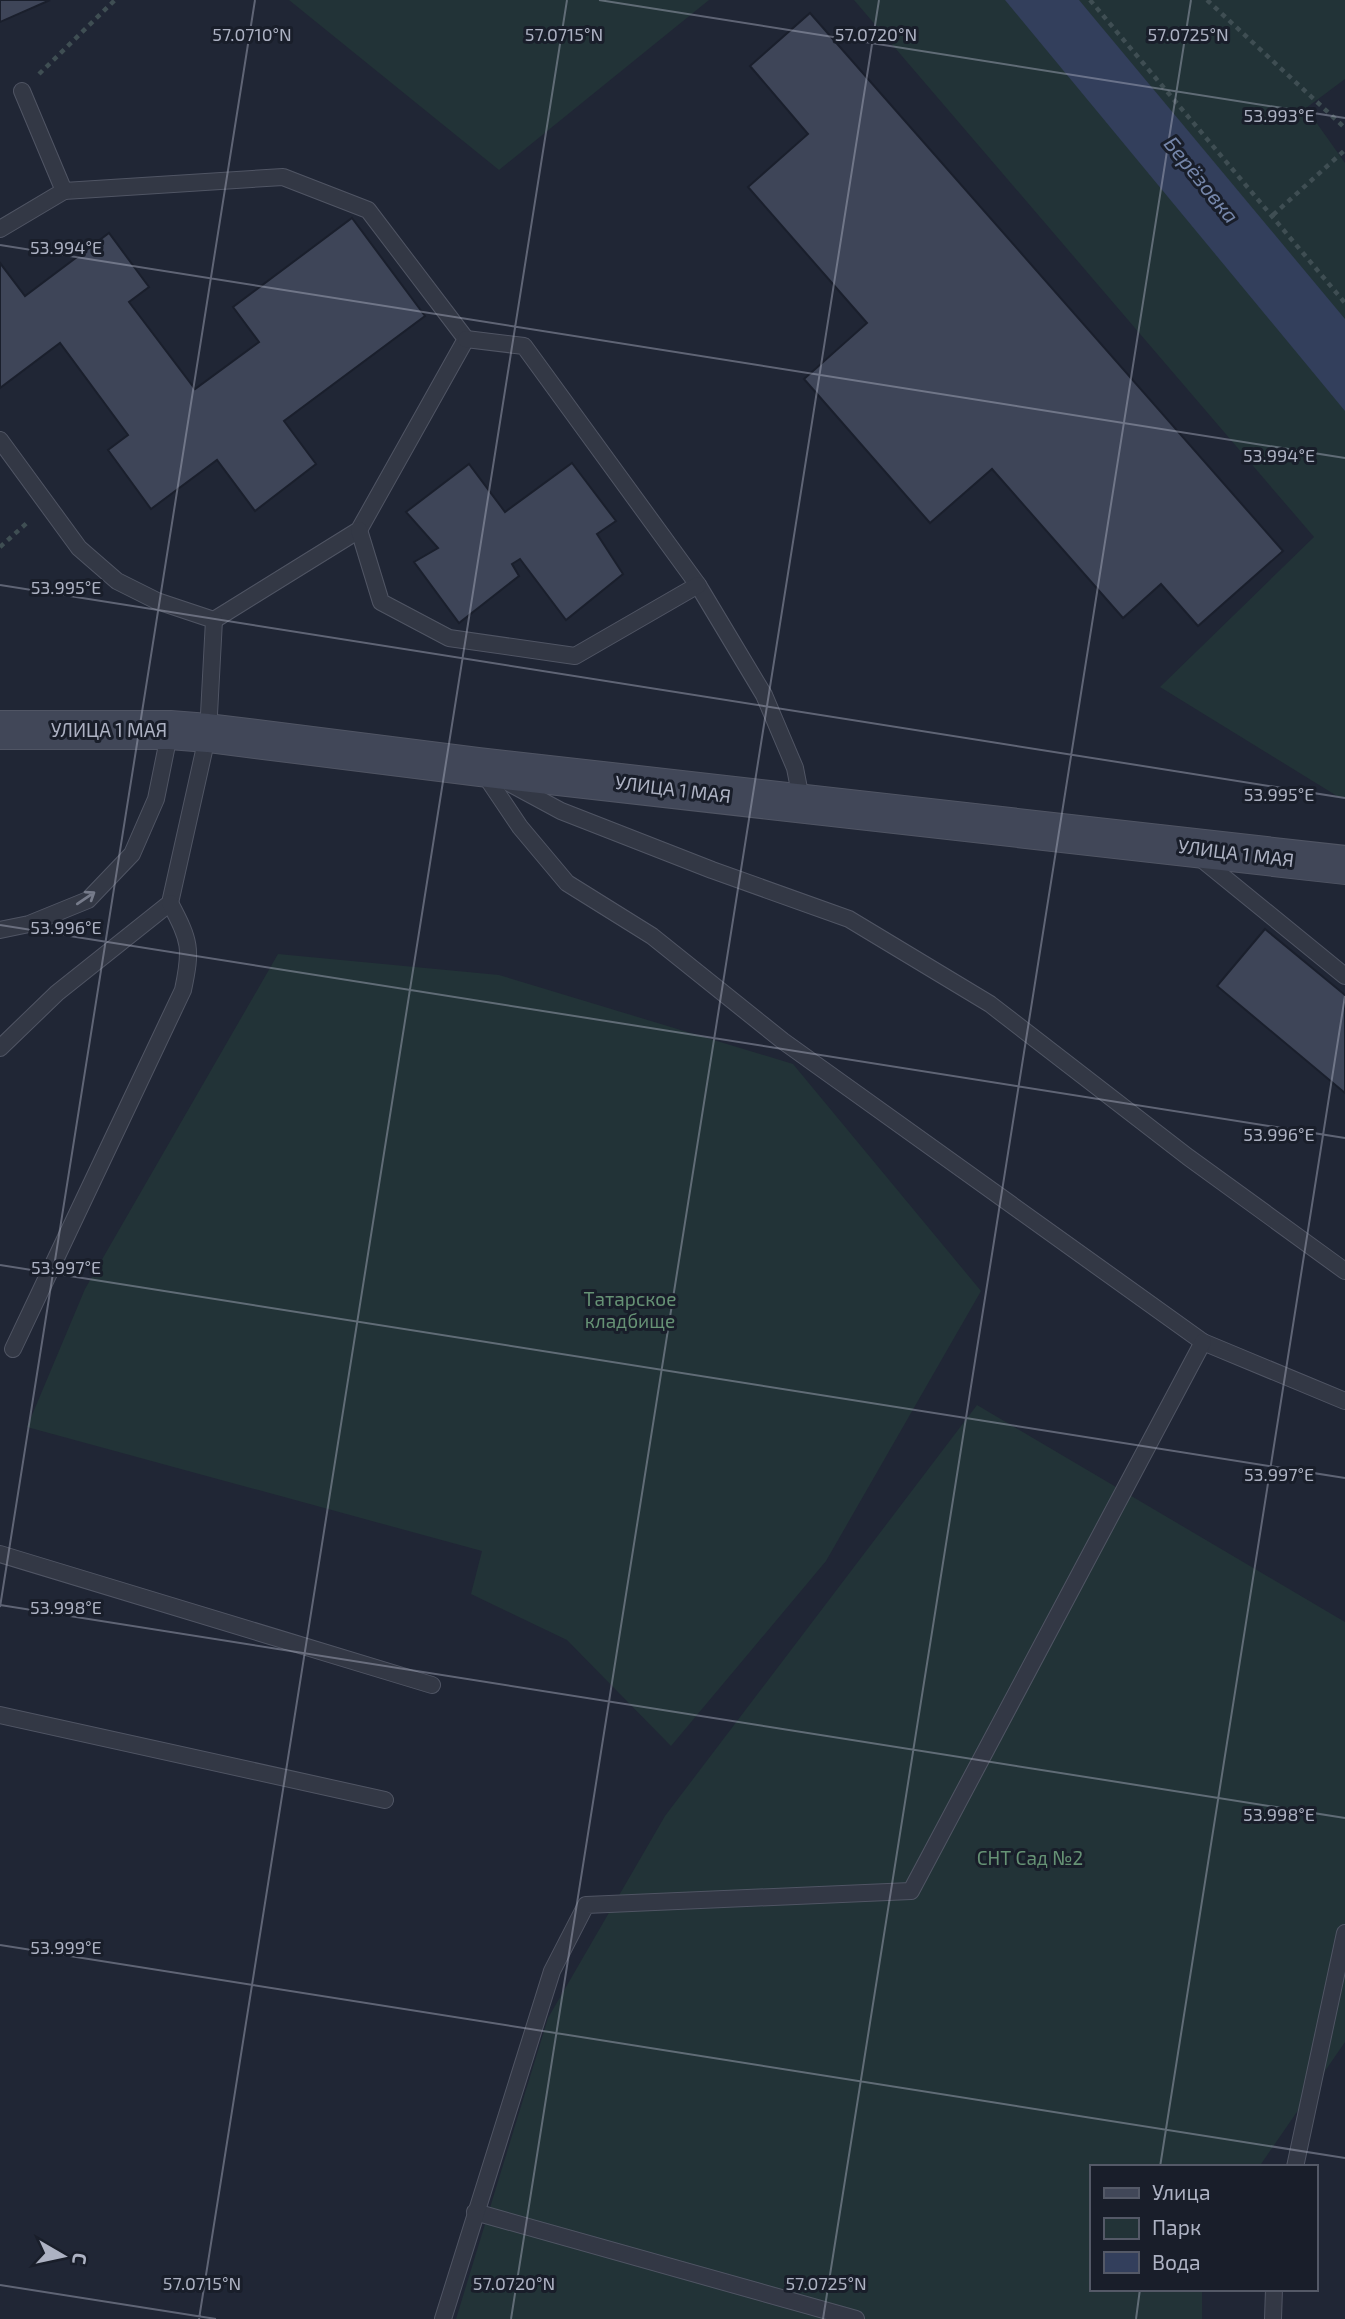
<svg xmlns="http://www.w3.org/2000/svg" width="1345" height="2319" viewBox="0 0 1345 2319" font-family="'Exo 2',sans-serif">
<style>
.green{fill:#223337}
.water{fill:#333f5c}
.building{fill:#3e4558;stroke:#1a1f2c;stroke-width:2}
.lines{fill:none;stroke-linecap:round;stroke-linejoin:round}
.service-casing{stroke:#505564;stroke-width:18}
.secondary-casing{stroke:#505564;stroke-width:40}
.path{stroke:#3f4e53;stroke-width:4.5;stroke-dasharray:5 5;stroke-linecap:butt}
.service{stroke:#333845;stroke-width:16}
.secondary{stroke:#414758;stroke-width:38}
.oneway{stroke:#767b8a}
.ticks{fill:none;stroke:#adb2c3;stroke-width:2;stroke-opacity:0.45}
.labels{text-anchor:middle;stroke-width:6;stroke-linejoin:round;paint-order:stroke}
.street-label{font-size:19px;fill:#adb2c3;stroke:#191e2a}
.park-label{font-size:19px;fill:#669275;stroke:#191e2a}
.water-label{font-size:21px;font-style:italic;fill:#7586aa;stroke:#191e2a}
.ticks-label{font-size:18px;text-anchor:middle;fill:#adb2c3;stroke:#191e2a;stroke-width:6;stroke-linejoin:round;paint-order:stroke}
</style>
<rect width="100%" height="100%" fill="#202635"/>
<g class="green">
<path d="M289,0H709L499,170Z"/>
<path d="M854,0H1345V79L1306,108L1345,163V797L1337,796L1160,687L1314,537Z"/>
<path d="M278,954L499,975L793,1064L981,1291L826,1561L671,1746L567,1640L471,1594L482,1551L27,1427L85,1289Z"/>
<path d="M977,1405L1345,1622V2042L1259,2167H1091V2289H1202V2319H456L548,2018L665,1816Z"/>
</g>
<path class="water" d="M1005,0H1079L1345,319V411Z"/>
<g class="building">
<path d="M0,0H50L0,22Z"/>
<path d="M810,13L1283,551L1198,626L1161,584L1123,618L992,469L930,523L804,379L867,323L748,187L808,134L750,66Z"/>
<path d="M352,218L425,316L284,421L316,464L255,511L217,460L151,509L108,450L128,435L60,343L0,388V263L25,296L109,233L149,287L129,302L195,389L259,342L233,307Z"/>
<path d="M572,463L616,521L597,534L623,574L566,620L520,559L512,564L519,576L459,623L414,562L438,548L406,512L469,464L505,512Z"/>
<path d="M1265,929L1345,995V1093L1217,986Z"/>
</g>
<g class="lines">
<defs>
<g id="service">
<path d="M64,191L283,177L368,210L466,339L359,530L214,620"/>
<path d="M0,229L64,191L22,91"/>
<path d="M466,339L524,346L698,585L764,695L795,768L802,804"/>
<path d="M0,440L79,548L117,581L157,601L214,620L208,733L170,903L57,993L0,1048"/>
<path d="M359,530L381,602L449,638L575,656L698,585"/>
<path d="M483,772L520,827L567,883L652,936L783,1041L1203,1342L1345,1401"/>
<path d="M509,783L561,811L712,870L849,919L990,1004L1188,1157L1345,1271"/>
<path d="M1199,857L1345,976"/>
<path d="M0,930L29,924L88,900L132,854L156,799L170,730"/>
<path d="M13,1349L183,990C192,948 190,941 170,903"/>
<path d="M0,1554L432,1685"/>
<path d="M0,1715L385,1800"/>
<path d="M1295,2167L1345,1933"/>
<path d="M475,2212L856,2319"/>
<path d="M443,2319L552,1971L586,1905L911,1891L1203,1342"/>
<path d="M1273,2319L1274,2289"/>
</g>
<path id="secondary" d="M0,730H170L208,733L479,767L1345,865"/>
</defs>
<use href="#service" class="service-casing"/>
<use href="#secondary" class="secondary-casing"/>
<g class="path">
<path d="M1090,0L1345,303"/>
<path d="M1207,0L1345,128"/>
<path d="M39,74L115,0"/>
<path d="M1273,215L1345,150"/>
<path d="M0,547L28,522"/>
</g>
<use href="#service" class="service"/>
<use href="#secondary" class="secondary"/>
</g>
<defs><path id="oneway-shaft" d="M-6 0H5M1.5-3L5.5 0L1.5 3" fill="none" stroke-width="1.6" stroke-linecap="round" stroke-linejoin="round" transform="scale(1.75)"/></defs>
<use class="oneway" href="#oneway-shaft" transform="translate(86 898) rotate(-34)"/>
<path class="ticks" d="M599,0L1345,118M0,245L1345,458M0,585L1345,798M0,925L1345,1138M0,1265L1345,1478M0,1605L1345,1818M0,1607L255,0M0,1945L1345,2158M1160,2167L1345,996M0,2285L216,2319M199,2319L567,0M511,2319L879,0M823,2319L1191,0M1136,2319L1140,2289"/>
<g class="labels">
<g class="street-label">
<text x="109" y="737">УЛИЦА 1 МАЯ</text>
<text transform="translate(673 789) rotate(7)" y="7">УЛИЦА 1 МАЯ</text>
<text transform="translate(1236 853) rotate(7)" y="7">УЛИЦА 1 МАЯ</text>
</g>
<g class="park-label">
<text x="630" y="1306">Татарское<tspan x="630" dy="22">кладбище</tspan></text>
<text x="1030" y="1865">СНТ Сад №2</text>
</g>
<g class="water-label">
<text transform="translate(1201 180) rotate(51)" y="7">Берёзовка</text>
</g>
</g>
<g class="ticks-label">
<text x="252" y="41">57.0710°N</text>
<text x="564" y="41">57.0715°N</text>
<text x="876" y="41">57.0720°N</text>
<text x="1188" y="41">57.0725°N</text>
<text x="1279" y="122">53.993°E</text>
<text x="66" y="254">53.994°E</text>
<text x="1279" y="462">53.994°E</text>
<text x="66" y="594">53.995°E</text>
<text x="1279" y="801">53.995°E</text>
<text x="66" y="934">53.996°E</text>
<text x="1279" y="1141">53.996°E</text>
<text x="66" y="1274">53.997°E</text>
<text x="1279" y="1481">53.997°E</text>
<text x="66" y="1614">53.998°E</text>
<text x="1279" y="1821">53.998°E</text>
<text x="66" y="1954">53.999°E</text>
<text x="202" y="2290">57.0715°N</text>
<text x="514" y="2290">57.0720°N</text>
<text x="826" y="2290">57.0725°N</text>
</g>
<rect x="1090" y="2165" width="228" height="126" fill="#191e2a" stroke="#545967" stroke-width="2"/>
<rect x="1104" y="2188" width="35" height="10" fill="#414758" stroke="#545967" stroke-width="2"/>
<text x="1152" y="2200" font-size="21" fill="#adb2c3">Улица</text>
<rect x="1104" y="2218" width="35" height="21" fill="#223337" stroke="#545967" stroke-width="2"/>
<text x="1152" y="2235" font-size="21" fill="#adb2c3">Парк</text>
<rect x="1104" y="2252" width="35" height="21" fill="#333f5c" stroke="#545967" stroke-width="2"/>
<text x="1152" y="2270" font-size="21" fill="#adb2c3">Вода</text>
<g transform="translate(63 2256) rotate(99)" stroke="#191e2a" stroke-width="5" paint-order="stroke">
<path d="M0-5L12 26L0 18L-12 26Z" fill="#adb2c3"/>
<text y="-10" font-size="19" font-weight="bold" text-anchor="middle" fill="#adb2c3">С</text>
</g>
</svg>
